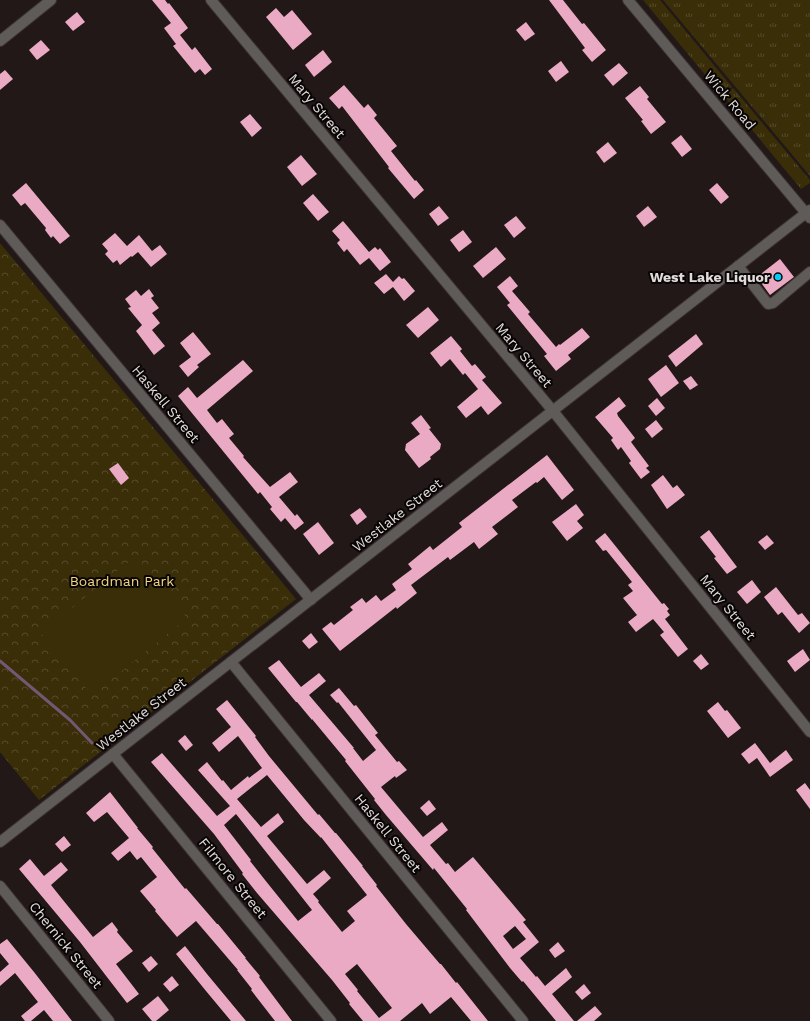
<svg xmlns="http://www.w3.org/2000/svg" width="810" height="1021" viewBox="0 0 810 1021" font-family="'Work Sans',sans-serif">
<style>
.grass{fill:url(#grass-tufts)}
.park{fill:url(#park-crowns)}
.garden{fill:#3a2e08}
.lines{fill:none;stroke-linecap:round;stroke-linejoin:round}
.stream{stroke:#725874;stroke-width:3}
.building{fill:#ebaac4;fill-rule:evenodd}
.minor-casing{stroke:#3d3332;stroke-width:12}
.minor{stroke:#5f5b58;stroke-width:10}
.poi-dot{fill:#05cbf9;stroke:#080505;stroke-width:1.5}
.labels{text-anchor:middle;stroke-width:4;stroke-linejoin:round;paint-order:stroke}
.street-label{font-size:14px;fill:#e1dad9;stroke:#080505}
.poi-label{font-size:14px;font-weight:bold;fill:#e1dad9;stroke:#080505;text-anchor:end}
.park-label{font-size:14px;fill:#f3d67e;stroke:#080505}
</style>
<defs>
<pattern id="grass-tufts" width="24" height="20" patternUnits="userSpaceOnUse"><rect width="24" height="20" fill="#3a2e08"/><path d="M3 7l-1-3M5 7V3M7 7l1-3M15 17l-1-3M17 17v-4M19 17l1-3" fill="none" stroke="#564c2b"/></pattern>
<pattern id="park-crowns" width="20" height="18" patternUnits="userSpaceOnUse"><rect width="20" height="18" fill="#3a2e08"/><path d="M2 6a3 3 0 1 1 6 0M12 15a3 3 0 1 1 6 0" fill="none" stroke="#564c2b"/></pattern>
</defs>
<rect width="100%" height="100%" fill="#221817"/>
<g class="grass">
<path d="M643,0H660L732,87L727,91L722,85L717,89Z"/>
<path d="M663,0H810V176Z"/>
<path d="M720,88L726,94L733,88L810,180V183L801,189L719,90Z"/>
</g>
<path class="park" d="M0,243L296,599L39,800L0,752Z"/>
<path class="garden" d="M136,556L187,618L92,695L41,633Z"/>
<g class="lines">
<path class="stream" d="M0,661L70,720L92,743"/>
</g>
<g class="building">
<path d="M152,0H165L168,4L169,3L188,28L180,35L192,50L195,47L212,69L205,75L200,69L195,73L173,46L176,44L164,28L171,23Z"/>
<path d="M549,0H563L582,24L584,23L606,50L592,62L582,50L585,48Z"/>
<path d="M276,8L284,17L292,10L312,34L293,50L266,17Z"/>
<path d="M77,12L85,22L73,31L65,22Z"/>
<path d="M526,22L535,34L525,41L516,30Z"/>
<path d="M41,40L50,50L37,60L29,50Z"/>
<path d="M323,50L332,62L314,77L305,65Z"/>
<path d="M561,61L569,72L556,82L548,71Z"/>
<path d="M619,63L628,73L613,86L604,75Z"/>
<path d="M5,70L13,79L0,90V74Z"/>
<path d="M344,85L364,108L368,104L377,115L374,118L397,146L391,151L415,181L416,180L424,190L414,199L388,168L389,167L342,106L339,109L329,98Z"/>
<path d="M640,86L649,97L647,99L666,122L651,134L641,121L643,120L625,98Z"/>
<path d="M250,114L262,128L252,137L240,122Z"/>
<path d="M681,135L692,149L682,157L671,143Z"/>
<path d="M608,142L617,153L604,163L596,152Z"/>
<path d="M301,155L317,174L302,186L287,167Z"/>
<path d="M26,183L70,236L60,244L53,236L51,238L45,230L46,228L25,203L21,206L12,195Z"/>
<path d="M717,183L729,197L721,204L709,190Z"/>
<path d="M313,194L329,212L318,221L303,203Z"/>
<path d="M439,206L449,218L438,226L429,214Z"/>
<path d="M648,206L657,217L644,227L636,216Z"/>
<path d="M516,216L526,228L514,238L504,225Z"/>
<path d="M343,221L369,252L375,247L378,250L380,248L391,262L380,271L369,258L360,265L347,249L344,252L337,243L340,240L332,231Z"/>
<path d="M463,230L472,242L459,252L450,240Z"/>
<path d="M115,233L127,246L139,235L152,251L160,245L167,254L151,267L138,252L132,257L131,256L120,265L117,260L113,263L105,254L108,251L102,244Z"/>
<path d="M496,247L506,259L483,278L473,266Z"/>
<path d="M780,259L794,277L770,295L757,277Z"/>
<path d="M386,274L393,282L399,276L402,279L404,278L415,291L404,301L393,287L384,294L374,283Z"/>
<path d="M510,276L518,286L512,291L530,312L528,314L556,347L559,344L560,345L582,328L590,337L568,355L571,359L556,371L544,356L547,354L507,305L510,303L497,287Z"/>
<path d="M149,289L154,296L151,298L159,308L152,313L160,323L152,330L165,346L154,355L136,331L142,325L128,308L131,307L125,299L136,290L141,296Z"/>
<path d="M428,307L439,320L418,338L406,325Z"/>
<path d="M193,332L211,354L197,365L199,367L188,377L179,366L191,357L180,343Z"/>
<path d="M696,334L703,344L676,367L668,356Z"/>
<path d="M451,336L462,349L460,351L472,366L475,364L486,377L482,380L502,403L488,415L481,406L466,418L457,407L478,389L465,373L463,375L450,359L441,367L430,353Z"/>
<path d="M243,360L253,371L207,410L217,423L222,419L234,434L229,438L244,456L243,457L270,487L290,472L298,482L279,497L295,516L297,514L304,523L295,530L285,518L281,522L270,509L272,507L260,492L258,494L178,396L188,387L197,398Z"/>
<path d="M666,365L679,383L661,397L648,379Z"/>
<path d="M691,376L698,385L690,390L683,381Z"/>
<path d="M619,397L626,406L617,413L618,416L635,438L631,442L649,466L646,468L650,472L641,479L629,463L631,461L621,447L618,450L611,440L613,438L595,417Z"/>
<path d="M657,398L665,408L656,416L648,406Z"/>
<path d="M421,415L431,428L429,429L441,444L440,449L430,457L431,459L419,468L405,450L406,444L420,434L411,423Z"/>
<path d="M656,420L663,429L652,438L645,429Z"/>
<path d="M547,455L574,490L562,500L544,477L537,483L536,482L512,500L518,507L492,527L498,534L479,549L474,542L450,560L448,557L411,585L417,593L397,609L396,607L340,651L322,629L331,622L334,625L353,610L350,607L362,598L366,603L376,595L381,601L396,590L392,584L412,569L408,564L430,546L433,550L462,527L459,523Z"/>
<path d="M118,463L129,478L121,485L109,469Z"/>
<path d="M663,475L673,488L677,485L685,495L667,509L651,485Z"/>
<path d="M576,504L584,515L577,521L583,528L567,541L552,522Z"/>
<path d="M360,508L367,517L357,525L350,515Z"/>
<path d="M318,522L334,543L319,555L303,534Z"/>
<path d="M709,530L737,567L727,574L714,558L716,557L700,537Z"/>
<path d="M605,533L662,604L664,603L669,609L667,611L670,615L665,619L688,649L678,657L660,635L664,632L653,619L636,632L628,622L637,615L623,598L633,591L628,585L632,582L606,550L603,551L595,541Z"/>
<path d="M767,535L774,543L765,550L758,542Z"/>
<path d="M752,580L761,592L747,604L737,592Z"/>
<path d="M776,587L798,615L802,613L810,623L799,633L782,612L778,615L764,597Z"/>
<path d="M311,633L318,642L309,649L302,641Z"/>
<path d="M803,649L810,660L795,672L787,661Z"/>
<path d="M701,654L709,664L701,670L693,661Z"/>
<path d="M279,660L301,687L319,673L326,681L309,695L354,748H353L363,761L376,750L338,702L337,703L330,695L339,688L354,706L356,705L378,733L375,735L397,762L399,761L407,770L396,778L395,776L381,787L423,837L442,822L448,830L430,845L446,864L448,863L455,872L473,857L526,920L523,922L539,942L520,958L536,977L537,976L545,986L566,968L572,977L552,994L574,1021H556L523,981L522,982L510,968L466,910L467,909L434,868L433,870L386,815L374,800L375,799L345,761L346,760L312,719V720L297,702H296L268,668ZM515,926L526,939L513,949L503,936Z"/>
<path d="M227,700L256,736L255,737L269,756L318,815L319,814L335,833H336L363,866H362L377,885L376,886L406,924L440,964H441L456,983L457,982L488,1021H471L451,997L430,1014L422,1003L400,1021H363L349,1004L350,1003L332,980L257,893L242,874L243,873L214,834L151,762L162,753L217,816L230,806L198,770L207,762L222,781L223,780L231,790L248,776L249,778L262,768L238,736L219,752L212,743L231,727L216,709ZM267,775L304,820L321,838V837L367,895L347,911L355,921L342,932L318,902L319,901L313,894L331,878L324,870L307,884L267,836L284,822L278,813L261,827L237,799ZM236,814L312,910L298,921L265,880L250,861L251,860L224,825ZM357,964L392,1008L379,1018L357,991L358,990L345,974Z"/>
<path d="M718,702L725,711L727,710L741,728L728,738L707,711Z"/>
<path d="M185,735L193,745L186,751L178,741Z"/>
<path d="M755,743L770,763L786,750L793,760L770,777L757,758L749,764L741,754Z"/>
<path d="M805,783L810,790V809L796,790Z"/>
<path d="M110,792L138,828H137L153,847L152,848L185,889L186,888L217,924H218L246,958H245L260,976L259,977L292,1021H275L251,990L252,989L237,970H238L196,921L177,937L155,911L156,910L140,891L157,877L141,857L137,860L130,851L118,861L111,853L129,838L107,812L94,822L86,813Z"/>
<path d="M429,800L436,809L427,816L420,808Z"/>
<path d="M64,836L71,845L62,852L55,844Z"/>
<path d="M30,859L44,876L61,862L68,870L51,885L63,900L93,937L112,922L118,930L117,932L133,951L116,964L139,994L127,1003L80,942L19,869Z"/>
<path d="M7,939L34,972L72,1021H53L44,1010L31,1021H25L21,1016L38,1002L15,973L0,986V972L9,964L0,953V944Z"/>
<path d="M558,942L565,951L555,958L549,950Z"/>
<path d="M185,946L207,974L246,1021H231L206,991L176,954Z"/>
<path d="M151,956L158,964L149,972L142,963Z"/>
<path d="M172,976L179,985L170,992L163,984Z"/>
<path d="M584,984L591,993L582,1000L575,992Z"/>
<path d="M158,996L169,1010L156,1021H152L142,1009Z"/>
<path d="M595,1006L602,1014L594,1021H577Z"/>
</g>
<g class="lines">
<defs>
<g id="minor">
<path d="M211,0L553,411L810,732"/>
<path d="M628,0L810,218"/>
<path d="M0,41L51,0"/>
<path d="M0,225L311,600"/>
<path d="M738,266L768,304L773,303L810,272"/>
<path d="M231,662L523,1021"/>
<path d="M113,754L331,1021"/>
<path d="M0,842L810,210"/>
<path d="M0,886L109,1021"/>
</g>
</defs>
<use href="#minor" class="minor-casing"/>
<use href="#minor" class="minor"/>
</g>
<circle class="poi-dot" cx="778" cy="277" r="4"/>
<g class="labels">
<g class="street-label">
<text transform="translate(730 100) rotate(50)" y="5">Wick Road</text>
<text transform="translate(317 106) rotate(50)" y="5">Mary Street</text>
<text transform="translate(524 355) rotate(50)" y="5">Mary Street</text>
<text transform="translate(166 404) rotate(50)" y="5">Haskell Street</text>
<text transform="translate(397 515) rotate(-38)" y="5">Westlake Street</text>
<text transform="translate(728 607) rotate(51)" y="5">Mary Street</text>
<text transform="translate(141 714) rotate(-38)" y="5">Westlake Street</text>
<text transform="translate(388 833) rotate(51)" y="5">Haskell Street</text>
<text transform="translate(233 878) rotate(51)" y="5">Filmore Street</text>
<text transform="translate(66 945) rotate(51)" y="5">Chernick Street</text>
</g>
<g class="poi-label">
<text x="770" y="282">West Lake Liquor</text>
</g>
<g class="park-label">
<text x="122" y="586">Boardman Park</text>
</g>
</g>
</svg>
